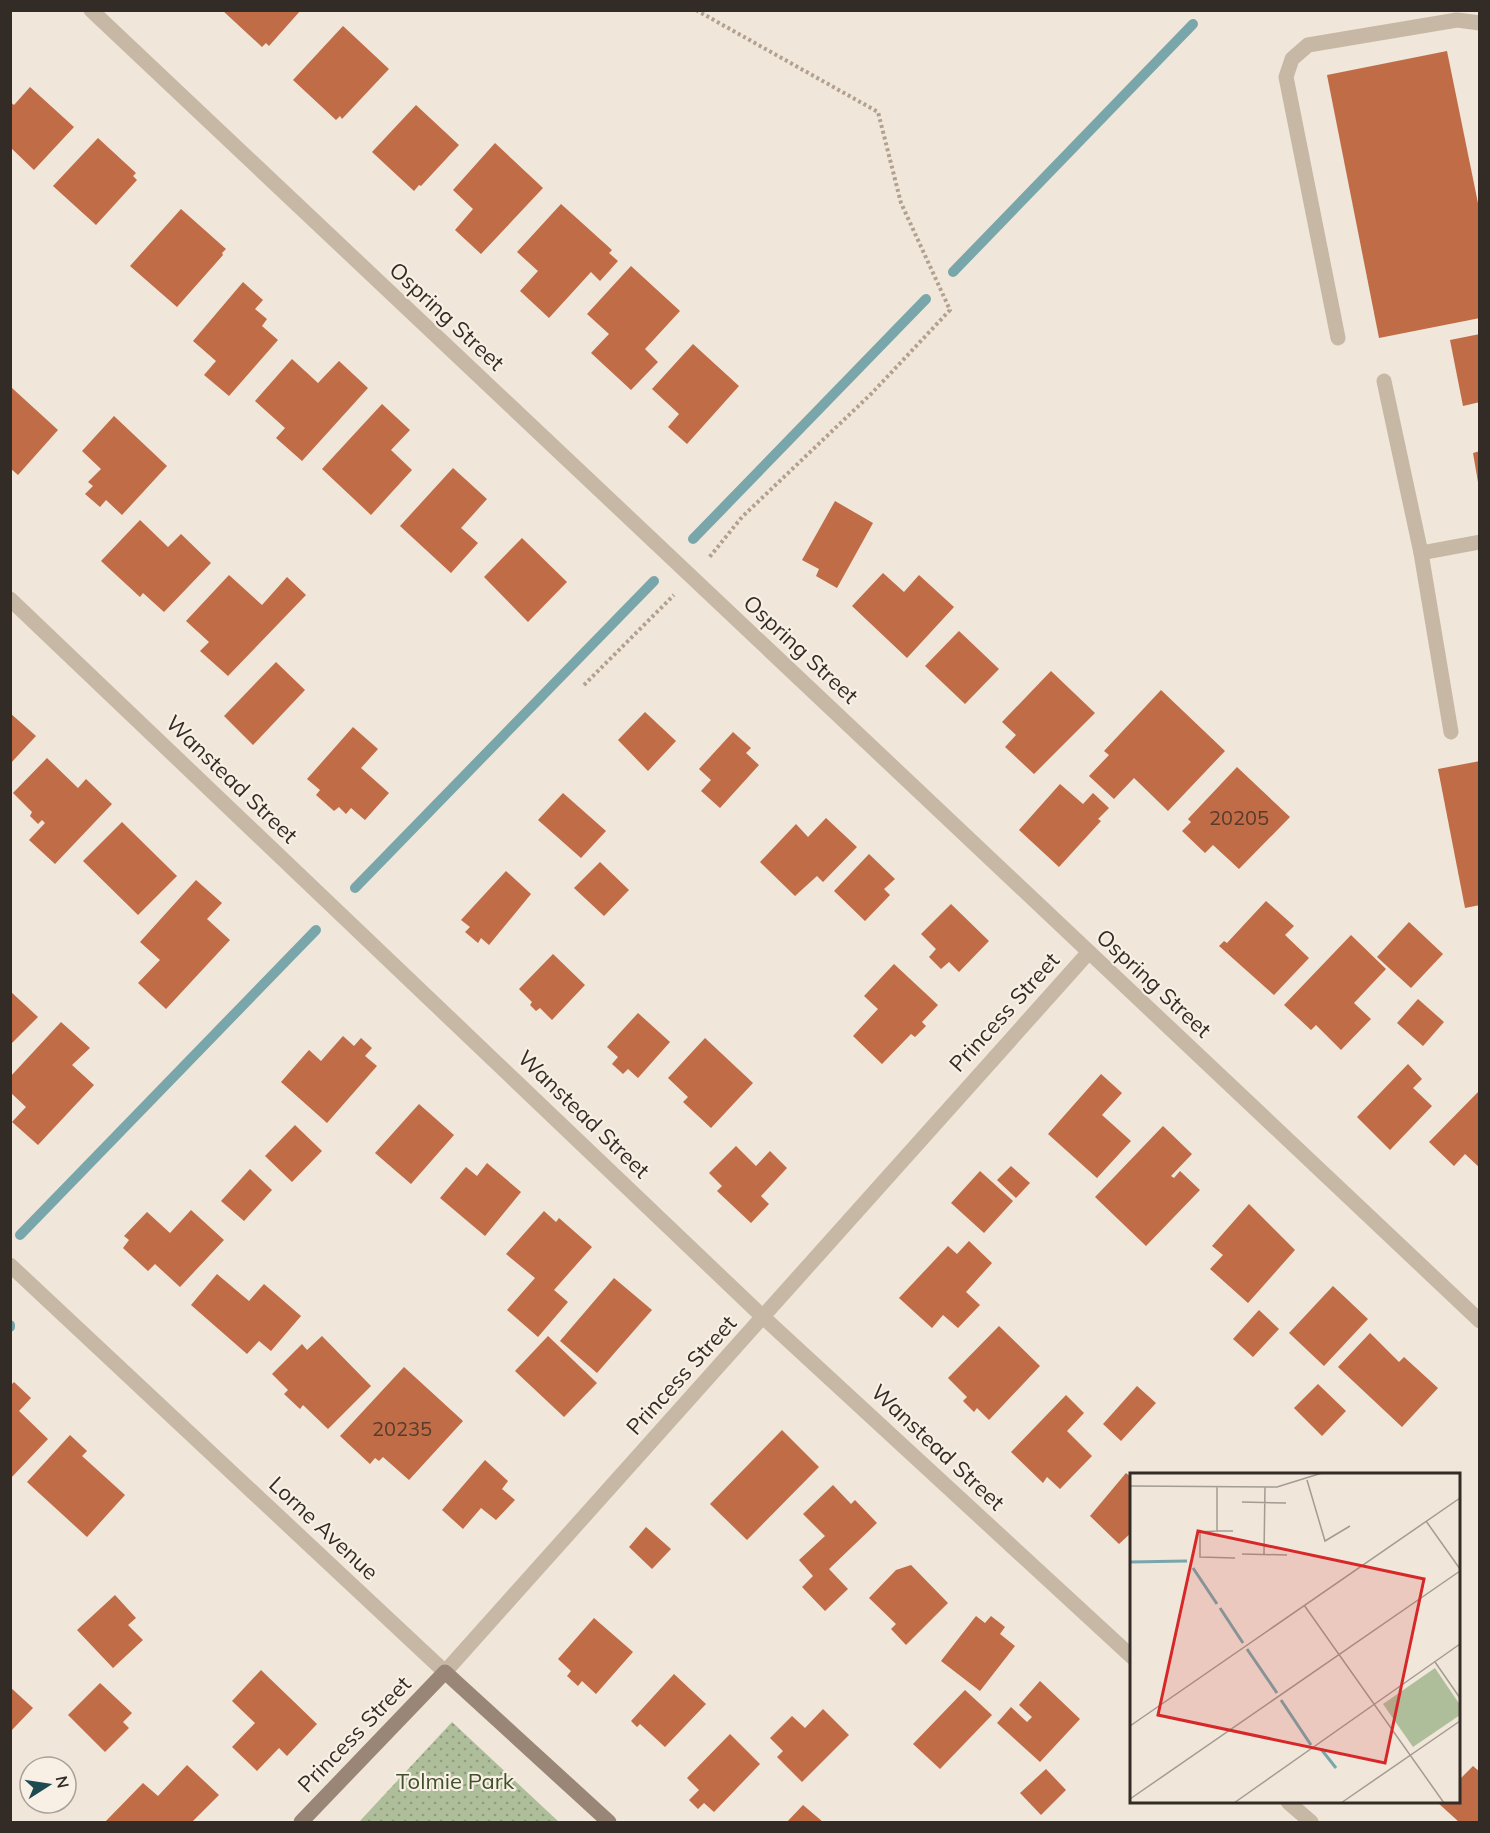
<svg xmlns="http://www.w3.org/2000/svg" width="1490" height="1833" viewBox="0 0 1490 1833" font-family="Mulish,sans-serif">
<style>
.green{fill:url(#green-dots)}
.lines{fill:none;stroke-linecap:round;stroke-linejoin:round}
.stream{stroke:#79a6ab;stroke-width:10}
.building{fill:#c06c46}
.path{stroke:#b3a190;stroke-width:4;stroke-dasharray:3 3;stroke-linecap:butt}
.lane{stroke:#c7b7a5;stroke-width:15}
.street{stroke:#c7b7a5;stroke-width:15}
.secondary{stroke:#9a8677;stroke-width:15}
.labels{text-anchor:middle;stroke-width:4.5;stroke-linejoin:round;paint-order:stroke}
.number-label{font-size:20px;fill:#563b2e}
.street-label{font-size:22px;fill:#332b26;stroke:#f8f0e4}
.park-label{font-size:22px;fill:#40502b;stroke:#f8f0e4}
.inset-river{fill:none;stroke:#79a6ab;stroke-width:3}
.inset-road{fill:none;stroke:#a49b91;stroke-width:1.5}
.view{fill:#d62828;fill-opacity:0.15;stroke:#d62828;stroke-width:3}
.inset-edge{fill:none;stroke:#332b26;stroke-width:3}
</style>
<defs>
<pattern id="green-dots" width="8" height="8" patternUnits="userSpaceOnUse" patternTransform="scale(1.5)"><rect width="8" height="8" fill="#afbe9a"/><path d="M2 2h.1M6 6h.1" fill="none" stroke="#8f9b7d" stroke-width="1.8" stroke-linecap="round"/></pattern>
</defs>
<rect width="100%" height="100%" fill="#f0e6d9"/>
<path class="green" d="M452,1722L559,1822H359Z"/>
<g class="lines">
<g class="stream">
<path d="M953,272L1193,24"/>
<path d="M693,539L926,299"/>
<path d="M355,888L654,581"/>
<path d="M20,1235L316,930"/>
<path d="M10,1325V1327"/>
</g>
</g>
<g class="building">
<path d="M222,10H301L269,46L266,43L262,47Z"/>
<path d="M343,26L389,69L342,119L340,116L336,120L293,80Z"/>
<path d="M1447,51L1480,213V318L1379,338L1327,75Z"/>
<path d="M30,87L74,127L34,170L10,147V102L14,105Z"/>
<path d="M416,105L459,145L421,186L419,185L414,191L372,152Z"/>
<path d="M98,138L136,173L133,176L137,180L96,225L53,186Z"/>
<path d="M495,143L543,188L481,254L455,230L473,209L453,190Z"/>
<path d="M561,204L612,250L609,253L618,261L600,281L591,272L549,318L520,291L538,271L517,252Z"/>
<path d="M181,209L226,249L222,253L223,255L177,307L130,266Z"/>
<path d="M631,266L680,311L645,349L658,362L631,390L591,353L609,334L587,314Z"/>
<path d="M243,282L263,300L255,309L267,319L262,326L278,340L229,396L204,375L216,361L193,341Z"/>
<path d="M1480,334V402L1463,406L1450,340Z"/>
<path d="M693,344L739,386L687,444L668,427L679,414L652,389Z"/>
<path d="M292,359L318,383L339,361L368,388L302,461L276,438L285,428L255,401Z"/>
<path d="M12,388L58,430L18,475L10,468Z"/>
<path d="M382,404L410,430L391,450L412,470L371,515L322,469Z"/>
<path d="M114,416L167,466L122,515L106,500L100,507L85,494L93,486L88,482L101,469L82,451Z"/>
<path d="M1480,451V482H1478L1473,453Z"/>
<path d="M453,468L487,499L461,528L478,543L451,573L400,526Z"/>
<path d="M835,501L873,523L837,588L816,576L819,569L802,560Z"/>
<path d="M140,520L168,547L181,534L211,563L164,612L143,593L140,597L101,561Z"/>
<path d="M522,538L567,582L528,622L484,577Z"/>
<path d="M883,573L904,592L919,575L954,607L907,658L852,606Z"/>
<path d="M229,575L262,605L287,577L306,595L228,676L200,651L209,642L186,621Z"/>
<path d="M959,631L999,669L965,704L925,666Z"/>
<path d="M276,662L305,690L253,745L224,716Z"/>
<path d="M1051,671L1095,713L1034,774L1005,747L1016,735L1002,722Z"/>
<path d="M1161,690L1225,751L1168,811L1134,778L1114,799L1089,776L1109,755L1104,751Z"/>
<path d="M645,712L676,741L648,771L618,740Z"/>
<path d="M10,713L36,736L10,764Z"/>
<path d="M353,727L378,749L361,768L389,793L365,820L351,808L346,814L339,807L334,811L316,795L320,790L307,779Z"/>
<path d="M733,732L751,748L746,753L759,765L720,808L701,791L711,780L699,769Z"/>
<path d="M47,758L78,788L86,779L112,804L55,864L29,840L45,823L42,820L38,824L30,816L32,812L13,793Z"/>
<path d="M1480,761V905L1465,908L1438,769Z"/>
<path d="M1237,767L1290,817L1239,869L1213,845L1205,853L1182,831L1191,822L1188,819Z"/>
<path d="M1060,784L1083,804L1093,793L1109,808L1098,819L1101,821L1059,867L1019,830Z"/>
<path d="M563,793L606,831L581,858L538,820Z"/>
<path d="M826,818L857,847L823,882L817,876L795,896L760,862L796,824L808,837Z"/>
<path d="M122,822L177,876L138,915L83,861Z"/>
<path d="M869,854L895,879L884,889L890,895L865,921L834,891Z"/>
<path d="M600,862L629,890L604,916L574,888Z"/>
<path d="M506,871L531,894L489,945L481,938L478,943L465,932L470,927L461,920Z"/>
<path d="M196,880L222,903L207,919L230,940L166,1009L138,983L160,960L140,942Z"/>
<path d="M1266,901L1294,926L1285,935L1309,958L1274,995L1219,946L1224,941L1227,943Z"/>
<path d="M951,904L989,941L959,972L949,962L941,969L929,957L936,949L921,934Z"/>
<path d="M1409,922L1443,954L1411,988L1377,957Z"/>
<path d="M1351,935L1386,969L1354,1003L1371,1019L1341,1050L1316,1025L1311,1030L1284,1005Z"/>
<path d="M553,954L585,985L552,1020L540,1008L536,1011L530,1005L532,1002L519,989Z"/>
<path d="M894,964L938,1005L922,1022L926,1026L915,1037L911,1034L882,1064L853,1036L878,1009L864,996Z"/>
<path d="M10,991L38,1017L10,1045Z"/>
<path d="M1418,999L1444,1022L1423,1046L1397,1023Z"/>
<path d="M638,1013L670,1042L638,1078L628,1069L623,1074L612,1064L618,1057L607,1047Z"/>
<path d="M61,1022L90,1048L72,1065L94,1085L38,1145L12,1122L26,1107L10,1092V1077Z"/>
<path d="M343,1036L354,1046L361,1038L372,1048L365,1056L377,1066L327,1123L281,1082L309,1050L321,1061Z"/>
<path d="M705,1038L753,1083L711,1128L683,1102L688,1097L668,1078Z"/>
<path d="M1408,1064L1422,1079L1413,1088L1432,1106L1390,1150L1357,1117Z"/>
<path d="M1101,1074L1122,1093L1102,1115L1131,1141L1097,1178L1048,1134Z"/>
<path d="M1480,1090V1168L1465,1154L1454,1166L1429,1142Z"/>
<path d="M419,1104L454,1135L411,1184L375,1153Z"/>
<path d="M295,1125L322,1151L292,1182L265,1156Z"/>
<path d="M1163,1126L1192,1154L1171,1176L1174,1178L1180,1171L1200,1190L1146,1246L1095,1197Z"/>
<path d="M736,1146L756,1166L770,1151L787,1168L761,1196L769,1204L751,1223L717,1191L722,1186L709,1173Z"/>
<path d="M487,1163L521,1192L485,1236L440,1198L466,1167L477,1176Z"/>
<path d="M1011,1166L1030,1183L1016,1198L997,1180Z"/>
<path d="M250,1169L272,1190L244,1221L221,1201Z"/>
<path d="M980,1171L1013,1201L984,1233L951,1203Z"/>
<path d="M1249,1204L1295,1250L1248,1303L1210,1269L1223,1255L1212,1246Z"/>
<path d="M191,1210L224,1240L180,1287L155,1264L148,1271L123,1248L129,1240L124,1236L147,1212L170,1233Z"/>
<path d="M544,1211L556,1222L559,1218L592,1247L554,1290L568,1302L538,1337L507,1310L535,1278L506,1254Z"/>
<path d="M969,1241L992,1263L966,1292L980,1305L958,1328L943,1315L932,1328L899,1298L948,1246L957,1254Z"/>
<path d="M217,1274L249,1301L264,1284L301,1316L271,1351L259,1341L247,1354L191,1305Z"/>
<path d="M614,1278L652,1310L597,1373L560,1341Z"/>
<path d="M1333,1286L1368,1319L1324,1366L1289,1333Z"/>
<path d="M1259,1310L1279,1329L1253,1357L1233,1339Z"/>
<path d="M999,1326L1040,1366L989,1420L977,1408L974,1412L963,1401L967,1397L948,1378Z"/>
<path d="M1370,1333L1399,1362L1404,1357L1438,1388L1402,1427L1338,1367Z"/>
<path d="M322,1336L371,1386L328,1429L303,1405L300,1409L284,1394L288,1390L272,1374L302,1344L307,1350Z"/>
<path d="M548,1336L597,1383L564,1417L515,1371Z"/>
<path d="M404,1367L463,1421L409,1480L383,1457L379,1461L375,1458L370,1464L340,1436Z"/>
<path d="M14,1382L31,1398L19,1411L48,1439L10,1479V1386Z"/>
<path d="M1318,1384L1346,1411L1322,1436L1294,1408Z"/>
<path d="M1137,1386L1156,1403L1121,1441L1103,1424Z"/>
<path d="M1066,1395L1084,1413L1067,1431L1092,1456L1060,1489L1047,1477L1043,1483L1011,1452Z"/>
<path d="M782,1430L819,1467L747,1540L710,1504Z"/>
<path d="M70,1435L87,1451L82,1456L125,1495L87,1537L27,1482Z"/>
<path d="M485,1460L508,1481L502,1489L515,1500L496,1520L481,1508L463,1529L442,1510Z"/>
<path d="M1126,1473L1132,1478V1532L1119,1544L1090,1516Z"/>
<path d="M833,1485L851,1504L855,1500L877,1523L829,1569L848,1589L825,1611L802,1587L813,1576L799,1560L825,1536L803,1514Z"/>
<path d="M646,1527L671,1549L652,1569L629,1547Z"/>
<path d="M911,1565L948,1603L906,1645L891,1629L896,1624L869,1598L896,1570Z"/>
<path d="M115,1595L136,1618L128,1625L143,1640L113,1668L77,1630Z"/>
<path d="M976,1616L985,1623L991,1616L1005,1627L1000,1634L1015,1646L980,1691L941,1661Z"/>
<path d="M594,1618L633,1652L596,1694L582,1681L578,1686L567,1676L571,1671L558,1659Z"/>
<path d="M261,1670L317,1724L287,1756L279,1748L257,1771L232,1747L255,1723L232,1701Z"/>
<path d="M674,1674L706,1704L665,1747L640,1724L637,1727L631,1721Z"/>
<path d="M1040,1681L1080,1719L1040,1762L997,1723L1011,1707L1027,1722L1032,1717L1019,1705Z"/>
<path d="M100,1683L132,1713L123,1722L129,1728L105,1752L68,1715Z"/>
<path d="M10,1687L33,1708L10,1732Z"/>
<path d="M965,1690L992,1715L940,1769L913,1744Z"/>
<path d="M823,1709L849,1735L802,1782L777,1757L783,1751L770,1738L792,1716L805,1728Z"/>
<path d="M730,1734L760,1764L714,1812L704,1803L698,1809L689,1800L699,1790L687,1778Z"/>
<path d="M187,1765L219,1795L192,1822H105L143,1783L158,1796Z"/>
<path d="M1473,1766L1480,1772V1822H1459L1437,1802H1458V1781Z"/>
<path d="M1046,1769L1066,1790L1041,1815L1020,1793Z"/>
<path d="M803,1805L823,1822H787Z"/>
</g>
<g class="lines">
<g class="path">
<path d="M696,10L878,112L901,203L950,310L872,393L742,517L708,559"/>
<path d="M584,685L674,595"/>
</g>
<g class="lane">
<path d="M1338,338L1286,77L1292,59L1308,45L1457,20L1480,23"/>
<path d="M1384,381L1421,553L1451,732"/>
<path d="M1421,553L1480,542"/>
</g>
<g class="street">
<path d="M91,10L1480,1321"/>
<path d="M10,599L763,1317L1132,1657"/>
<path d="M10,1265L445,1672L1089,952"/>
<path d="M1288,1802L1311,1822"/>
</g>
<path class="secondary" d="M301,1822L445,1672L609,1822"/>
</g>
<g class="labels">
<g class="number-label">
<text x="1239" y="825">20205</text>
<text x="402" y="1436">20235</text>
</g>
<g class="street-label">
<text transform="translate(447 316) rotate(43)" y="8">Ospring Street</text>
<text transform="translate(801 649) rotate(43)" y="8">Ospring Street</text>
<text transform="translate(232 779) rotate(44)" y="8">Wanstead Street</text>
<text transform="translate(1154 983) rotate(43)" y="8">Ospring Street</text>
<text transform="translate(1004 1012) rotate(-48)" y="8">Princess Street</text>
<text transform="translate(584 1114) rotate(44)" y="8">Wanstead Street</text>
<text transform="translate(681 1375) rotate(-48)" y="8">Princess Street</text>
<text transform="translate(938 1447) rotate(43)" y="8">Wanstead Street</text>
<text transform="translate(324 1528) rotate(43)" y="8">Lorne Avenue</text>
<text transform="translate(354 1734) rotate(-46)" y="8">Princess Street</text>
</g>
<g class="park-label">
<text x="455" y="1789">Tolmie Park</text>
</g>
</g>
<g transform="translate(1130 1473)">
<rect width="330" height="330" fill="#f0e6d9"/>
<path d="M305,195L330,232V242L283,274L253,231Z" fill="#afbe9a"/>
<path class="inset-river" d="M0,89L57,88M63,95L87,131M90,135L113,170M117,176L147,220M151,227L181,272M191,276L206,295"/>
<path class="inset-road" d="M177,7L195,68L220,53M0,13L147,14L192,0M87,14V58H103M112,29L156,30M296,48L330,96M87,58L70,59V84L105,85M112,81L157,82M134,81L135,14M174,132L314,330M305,189L330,225M0,253L330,25M0,326L330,98M104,330L330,171M211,330L330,248"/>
<path class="view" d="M68,58L294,106L255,290L28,242Z"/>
<rect width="330" height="330" class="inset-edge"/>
</g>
<rect width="1490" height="1833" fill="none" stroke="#332b26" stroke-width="24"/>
<g transform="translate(48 1785) rotate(78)"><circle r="28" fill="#f8f0e4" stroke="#a9a198" stroke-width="1.5"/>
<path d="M0-4.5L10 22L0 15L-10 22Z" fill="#1e4b52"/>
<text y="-9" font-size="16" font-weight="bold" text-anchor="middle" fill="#332b26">N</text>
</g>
</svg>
